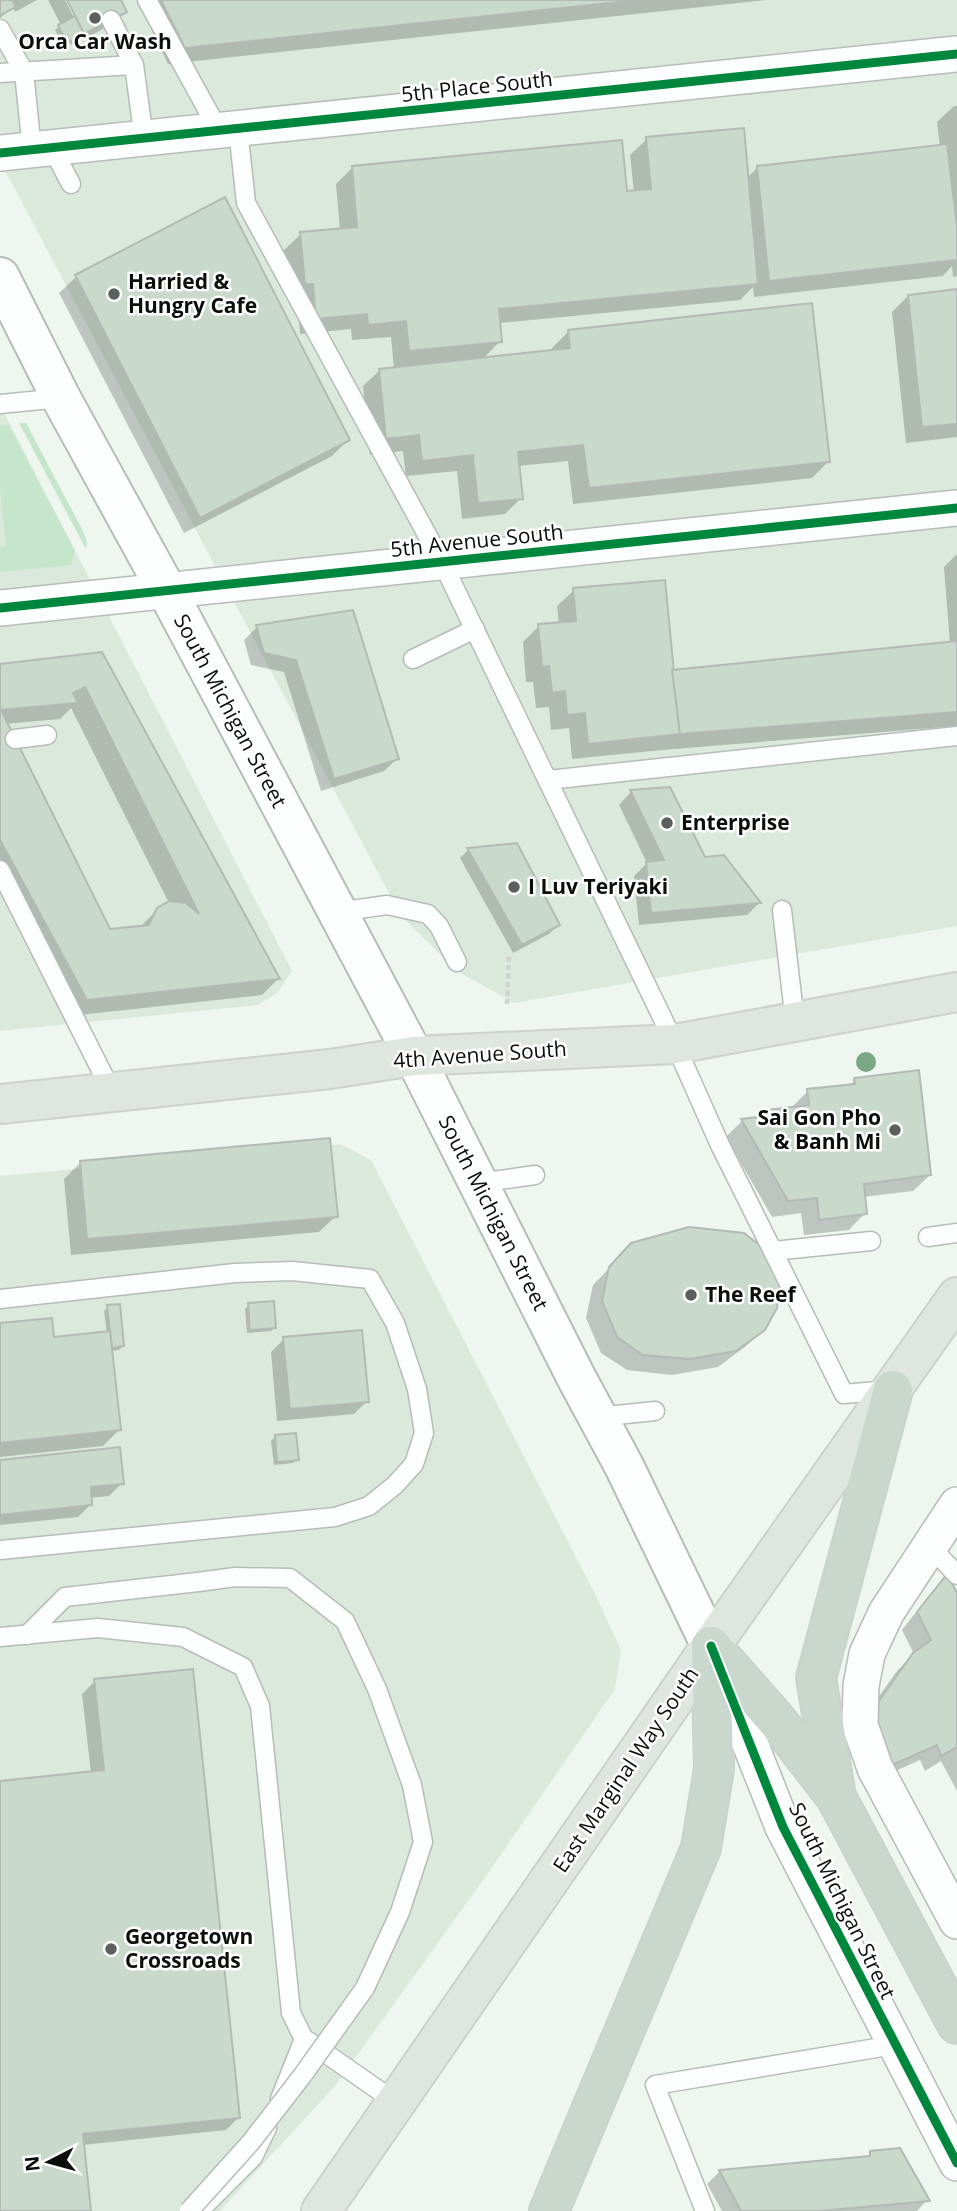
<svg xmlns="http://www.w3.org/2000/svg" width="957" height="2211" viewBox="0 0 957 2211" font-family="'Open Sans',sans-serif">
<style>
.built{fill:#dbe9dc}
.green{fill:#c6e6cb}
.shadow{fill:#0003;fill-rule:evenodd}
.building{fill:#c9d9cb;stroke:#b3b9b4;stroke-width:2;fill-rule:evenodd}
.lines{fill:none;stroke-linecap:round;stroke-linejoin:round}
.lane-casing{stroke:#b6bcb7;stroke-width:21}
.street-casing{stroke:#b6bcb7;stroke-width:38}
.secondary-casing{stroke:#b6bcb7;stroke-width:42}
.primary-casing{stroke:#cdd1cd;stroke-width:42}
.highway-casing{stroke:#cdd1cd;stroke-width:42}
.path{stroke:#ced1cf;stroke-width:4.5;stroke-dasharray:5 3.5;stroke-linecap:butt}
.lane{stroke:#fcfefd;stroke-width:18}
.street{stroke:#fcfefd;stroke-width:35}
.secondary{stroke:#fcfefd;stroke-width:38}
.primary{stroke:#dfe6e0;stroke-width:38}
.highway{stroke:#cad7cc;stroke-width:38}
.lane-bridge-casing{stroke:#b6bcb7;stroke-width:21;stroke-linecap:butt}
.lane-bridge{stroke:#fcfefd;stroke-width:18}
.cycleway-casing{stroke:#fff;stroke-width:13}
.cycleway{stroke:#00873e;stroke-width:9}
.tree{fill:#7ca785}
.poi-dot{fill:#5a605b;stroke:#fff;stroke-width:2.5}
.labels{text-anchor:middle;stroke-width:5;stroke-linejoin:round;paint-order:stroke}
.poi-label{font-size:21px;font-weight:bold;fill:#0b0f0b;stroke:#fff;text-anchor:start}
.street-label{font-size:21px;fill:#0b0f0b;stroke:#fff}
</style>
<rect width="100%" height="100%" fill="#eef6ef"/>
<g class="built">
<path d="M0,0H957V926L514,1003L457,971L401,916L0,161Z"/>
<path d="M0,405L292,971L277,993L258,1005L0,1031Z"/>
<path d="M340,1144L371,1160L595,1594L621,1650L615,1689L486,1876L335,2086L220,2211H0V1176Z"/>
</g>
<g class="green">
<path d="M19,423H26L82,529L87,542L86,549Z"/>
<path d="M9,425L75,551L71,565L0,572V547L6,546L0,487V426Z"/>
</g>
<g class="shadow">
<path d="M0,0H37L15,12L13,7L0,18Z"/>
<path d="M48,0H65L84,38L71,45L69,42L63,45L55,30L61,25Z"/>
<path d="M69,0H119L125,11L112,24L88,37Z"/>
<path d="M137,0H767L168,64Z"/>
<path d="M954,106H957V276L953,277L952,266L943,276L754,297L753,287L740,300L499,323L500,341L483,359L553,351L552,348L569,331L828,462L812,478L573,504L568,461L518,466L521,498L505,514L462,519L457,471L406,476L403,451L370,455L363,386L380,370L394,369L391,337L352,340L351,329L300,334L297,299L290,300L284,250L301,234L340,230L336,184L352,168L634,192L630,155L647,139L747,178L757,168L940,147L937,122Z"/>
<path d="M224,200L348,440L332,456L184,533L59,293L76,277Z"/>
<path d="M957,291V437L906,443L892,312L908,296Z"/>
<path d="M957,554V726L662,750L572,759L569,728L551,730L549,707L536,708L533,682H526L523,642L539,626L559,624L557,606L574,590L671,672L950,644L944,567Z"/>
<path d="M351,612L397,759L384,771L321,791L284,672L251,665L244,640L257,627Z"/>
<path d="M101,654L278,979L262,995L70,1016L0,886V665ZM71,708L169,903L158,909L141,926L109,931L5,724L60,719Z"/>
<path d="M631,792L704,859L723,857L759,903L747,915L639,925L634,876L647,863L619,805Z"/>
<path d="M516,845L558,925L549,934L513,953L460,858L468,850Z"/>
<path d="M855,1080L930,1175L913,1191L863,1197L865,1213L849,1230L804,1235L801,1213L772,1217L726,1137L742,1121L760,1119L767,1112L792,1107L808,1091L849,1086Z"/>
<path d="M81,1162L336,1216L319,1232L71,1255L64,1179Z"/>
<path d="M632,1245L763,1329L746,1346L718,1367L672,1375L627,1370L601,1353L586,1318L593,1285Z"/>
<path d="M249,1305L275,1327L271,1331L247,1333L245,1309Z"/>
<path d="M108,1307L123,1346L119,1350L111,1351L119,1430L103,1446L0,1457V1325L52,1339L107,1334L104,1311Z"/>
<path d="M284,1339L367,1401L354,1414L277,1421L271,1352Z"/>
<path d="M275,1437L297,1459L293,1463L274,1465L271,1441Z"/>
<path d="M0,1462L122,1483L109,1496L90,1498L91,1504L78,1517L0,1525Z"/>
<path d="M947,1577L957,1597V1791L941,1761L925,1771L920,1760L873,1781L855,1730L897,1671L914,1654L902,1630L931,1593Z"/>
<path d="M95,1681L239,2117L226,2130L82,2145L89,2211H0V1782L91,1773L82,1694Z"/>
<path d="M871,2153L927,2200L917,2211H722L707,2184L719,2172L865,2158Z"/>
</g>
<g class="building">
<path d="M0,0H12L16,7L0,15Z"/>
<path d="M67,0H121L127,12L84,34Z"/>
<path d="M161,0H638L185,48Z"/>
<path d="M75,16L84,34L67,43L58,25Z"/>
<path d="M744,128L758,284L499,309L502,342L409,351L406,321L368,325L367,314L316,319L313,284H305L300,232L357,227L352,166L622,140L627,191L651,189L646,137Z"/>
<path d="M947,144L957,227V260L769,281L757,166Z"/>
<path d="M225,197L350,440L200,518L75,275Z"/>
<path d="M957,289V424L922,427L908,295Z"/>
<path d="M812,303L830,462L589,488L583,445L518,452L523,499L478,503L473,455L422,461L419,435L386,439L379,369L570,348L568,330Z"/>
<path d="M665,580L680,734L588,744L585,713L567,715L565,691L552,693L549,666L542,667L538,624L576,621L573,588Z"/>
<path d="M353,610L399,759L334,779L296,660L264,653L256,625Z"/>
<path d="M957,641V712L680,734L672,670Z"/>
<path d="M102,652L280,979L87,1000L0,840V664ZM85,687L199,914L186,903L169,901L157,908L149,925L110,929L1,710L78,703L73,693Z"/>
<path d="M670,787L705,857L724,855L761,903L651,913L646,862L664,860L630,790Z"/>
<path d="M517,843L560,925L522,945L467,848Z"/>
<path d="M919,1070L931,1175L864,1184L867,1214L819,1220L817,1198L788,1201L741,1119L767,1116L766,1110L809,1105L807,1089L855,1084L854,1078Z"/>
<path d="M330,1138L338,1217L87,1239L80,1161Z"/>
<path d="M689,1227L744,1233L762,1247L775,1266L780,1288L777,1308L765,1330L736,1351L690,1359L643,1355L617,1337L602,1301L609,1267L631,1243Z"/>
<path d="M274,1301L276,1328L250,1330L248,1303Z"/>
<path d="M120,1304L124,1346L112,1348L107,1305Z"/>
<path d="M52,1318L54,1337L110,1331L121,1430L0,1443V1323Z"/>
<path d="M362,1330L369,1402L290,1409L283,1337Z"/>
<path d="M296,1433L299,1460L277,1462L275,1435Z"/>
<path d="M120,1447L124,1484L91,1487L92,1505L0,1515V1460Z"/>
<path d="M947,1574L957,1593V1747L941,1756L937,1745L890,1766L871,1712L913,1653L931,1640L917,1612Z"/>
<path d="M193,1669L240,2118L83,2134L91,2211H0V1781L104,1770L94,1679Z"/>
<path d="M900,2148L930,2201L819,2211H741L719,2170L870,2156V2151Z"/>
</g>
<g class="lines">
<defs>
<g id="lane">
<path d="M147,0L219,131"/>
<path d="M111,20L134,65L144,139"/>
<path d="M0,29L24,72L32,150"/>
<path d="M0,73L134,65"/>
<path d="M238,129L246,203L442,562L675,1044L720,1145L844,1394L888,1390"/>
<path d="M52,148L71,184"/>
<path d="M0,404L61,398"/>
<path d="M413,659L475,629"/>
<path d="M15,739L47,735"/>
<path d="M548,780L957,736"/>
<path d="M0,870L112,1092"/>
<path d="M782,910L795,1022"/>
<path d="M337,912L387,905L428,914L439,926L457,962"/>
<path d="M478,1183L535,1175"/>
<path d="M928,1237L957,1233"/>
<path d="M773,1251L871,1241"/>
<path d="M0,1299L235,1273L292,1271L370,1279L395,1323L417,1389L424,1433L414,1464L395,1485L369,1506L335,1517L0,1550"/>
<path d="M597,1417L655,1411"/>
<path d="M930,1546L957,1575"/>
<path d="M27,1635L65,1597L198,1582"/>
<path d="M0,1637L98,1628L183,1637L243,1667L260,1706L291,2013L304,2039L280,2099"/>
<path d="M308,2041L397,2103"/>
<path d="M204,2206L253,2157L267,2128"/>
<path d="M705,2211L655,2085L894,2045"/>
</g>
<g id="street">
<path d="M0,153L957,54"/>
<path d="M0,608L957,508"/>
<path d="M957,1505L886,1613L867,1654L861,1686L860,1725L875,1768L957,1921"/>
<path d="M715,1655L783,1827L957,2163"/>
</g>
<path id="secondary" d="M0,277L61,398L167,591L414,1056L576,1377L624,1466L711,1646"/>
<g id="primary">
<path d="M0,1104L330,1069L414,1056L675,1044L957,992"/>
<path d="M321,2211L711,1646L957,1297"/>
</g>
<g id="highway">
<path d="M711,1646L778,1722L836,1797L957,2024"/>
<path d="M835,1791L816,1678L893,1390"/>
<path d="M549,2211L701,1848L714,1769L711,1646"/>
</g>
</defs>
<use href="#lane" class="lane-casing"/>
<use href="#street" class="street-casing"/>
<use href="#secondary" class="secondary-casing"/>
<use href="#primary" class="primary-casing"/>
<use href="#highway" class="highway-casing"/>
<path class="path" d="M507,1004L509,956"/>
<use href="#lane" class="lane"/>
<use href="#street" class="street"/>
<use href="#secondary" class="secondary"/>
<use href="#primary" class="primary"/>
<use href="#highway" class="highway"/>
<defs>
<path id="lane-bridge" d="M189,2211L251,2142L302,2076L365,1988L400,1912L423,1842L412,1785L377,1689L345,1621L290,1578L235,1577L198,1582"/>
</defs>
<use href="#lane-bridge" class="lane-bridge-casing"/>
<use href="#lane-bridge" class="lane-bridge"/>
<defs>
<g id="cycleway">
<path d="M0,153L957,54"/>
<path d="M0,608L957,508"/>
<path d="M711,1646L783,1827L957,2163"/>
</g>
</defs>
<use href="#cycleway" class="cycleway-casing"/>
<use href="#cycleway" class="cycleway"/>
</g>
<circle class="tree" cx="866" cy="1062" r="10"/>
<g class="poi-dot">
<circle cx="95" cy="18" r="7"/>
<circle cx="114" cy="294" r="7"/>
<circle cx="667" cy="823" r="7"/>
<circle cx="514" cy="887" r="7"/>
<circle cx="895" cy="1130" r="7"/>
<circle cx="691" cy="1295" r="7"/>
<circle cx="111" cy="1949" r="7"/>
</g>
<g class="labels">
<g class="poi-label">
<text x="95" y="49" text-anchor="middle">Orca Car Wash</text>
<text x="128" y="289">Harried &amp;<tspan x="128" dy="24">Hungry Cafe</tspan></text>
<text x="681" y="830">Enterprise</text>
<text x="528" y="894">I Luv Teriyaki</text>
<text x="881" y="1125" text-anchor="end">Sai Gon Pho<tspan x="881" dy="24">&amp; Banh Mi</tspan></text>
<text x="705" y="1302">The Reef</text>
<text x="125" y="1944">Georgetown<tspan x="125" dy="24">Crossroads</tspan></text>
</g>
<g class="street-label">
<text transform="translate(477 87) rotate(-6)" y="7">5th Place South</text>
<text transform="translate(477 541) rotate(-6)" y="7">5th Avenue South</text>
<text transform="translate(230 711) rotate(62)" y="7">South Michigan Street</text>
<text transform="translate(480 1055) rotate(-4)" y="7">4th Avenue South</text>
<text transform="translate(493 1213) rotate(63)" y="7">South Michigan Street</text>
<text transform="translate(626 1770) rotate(-56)" y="7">East Marginal Way South</text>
<text transform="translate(842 1901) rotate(64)" y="7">South Michigan Street</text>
</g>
</g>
<g transform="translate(49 2162) rotate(264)" stroke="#ffffff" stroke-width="5" paint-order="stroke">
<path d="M0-5L12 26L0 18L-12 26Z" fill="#0b0f0b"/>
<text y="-10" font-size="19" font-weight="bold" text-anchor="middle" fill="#0b0f0b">N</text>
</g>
</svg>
